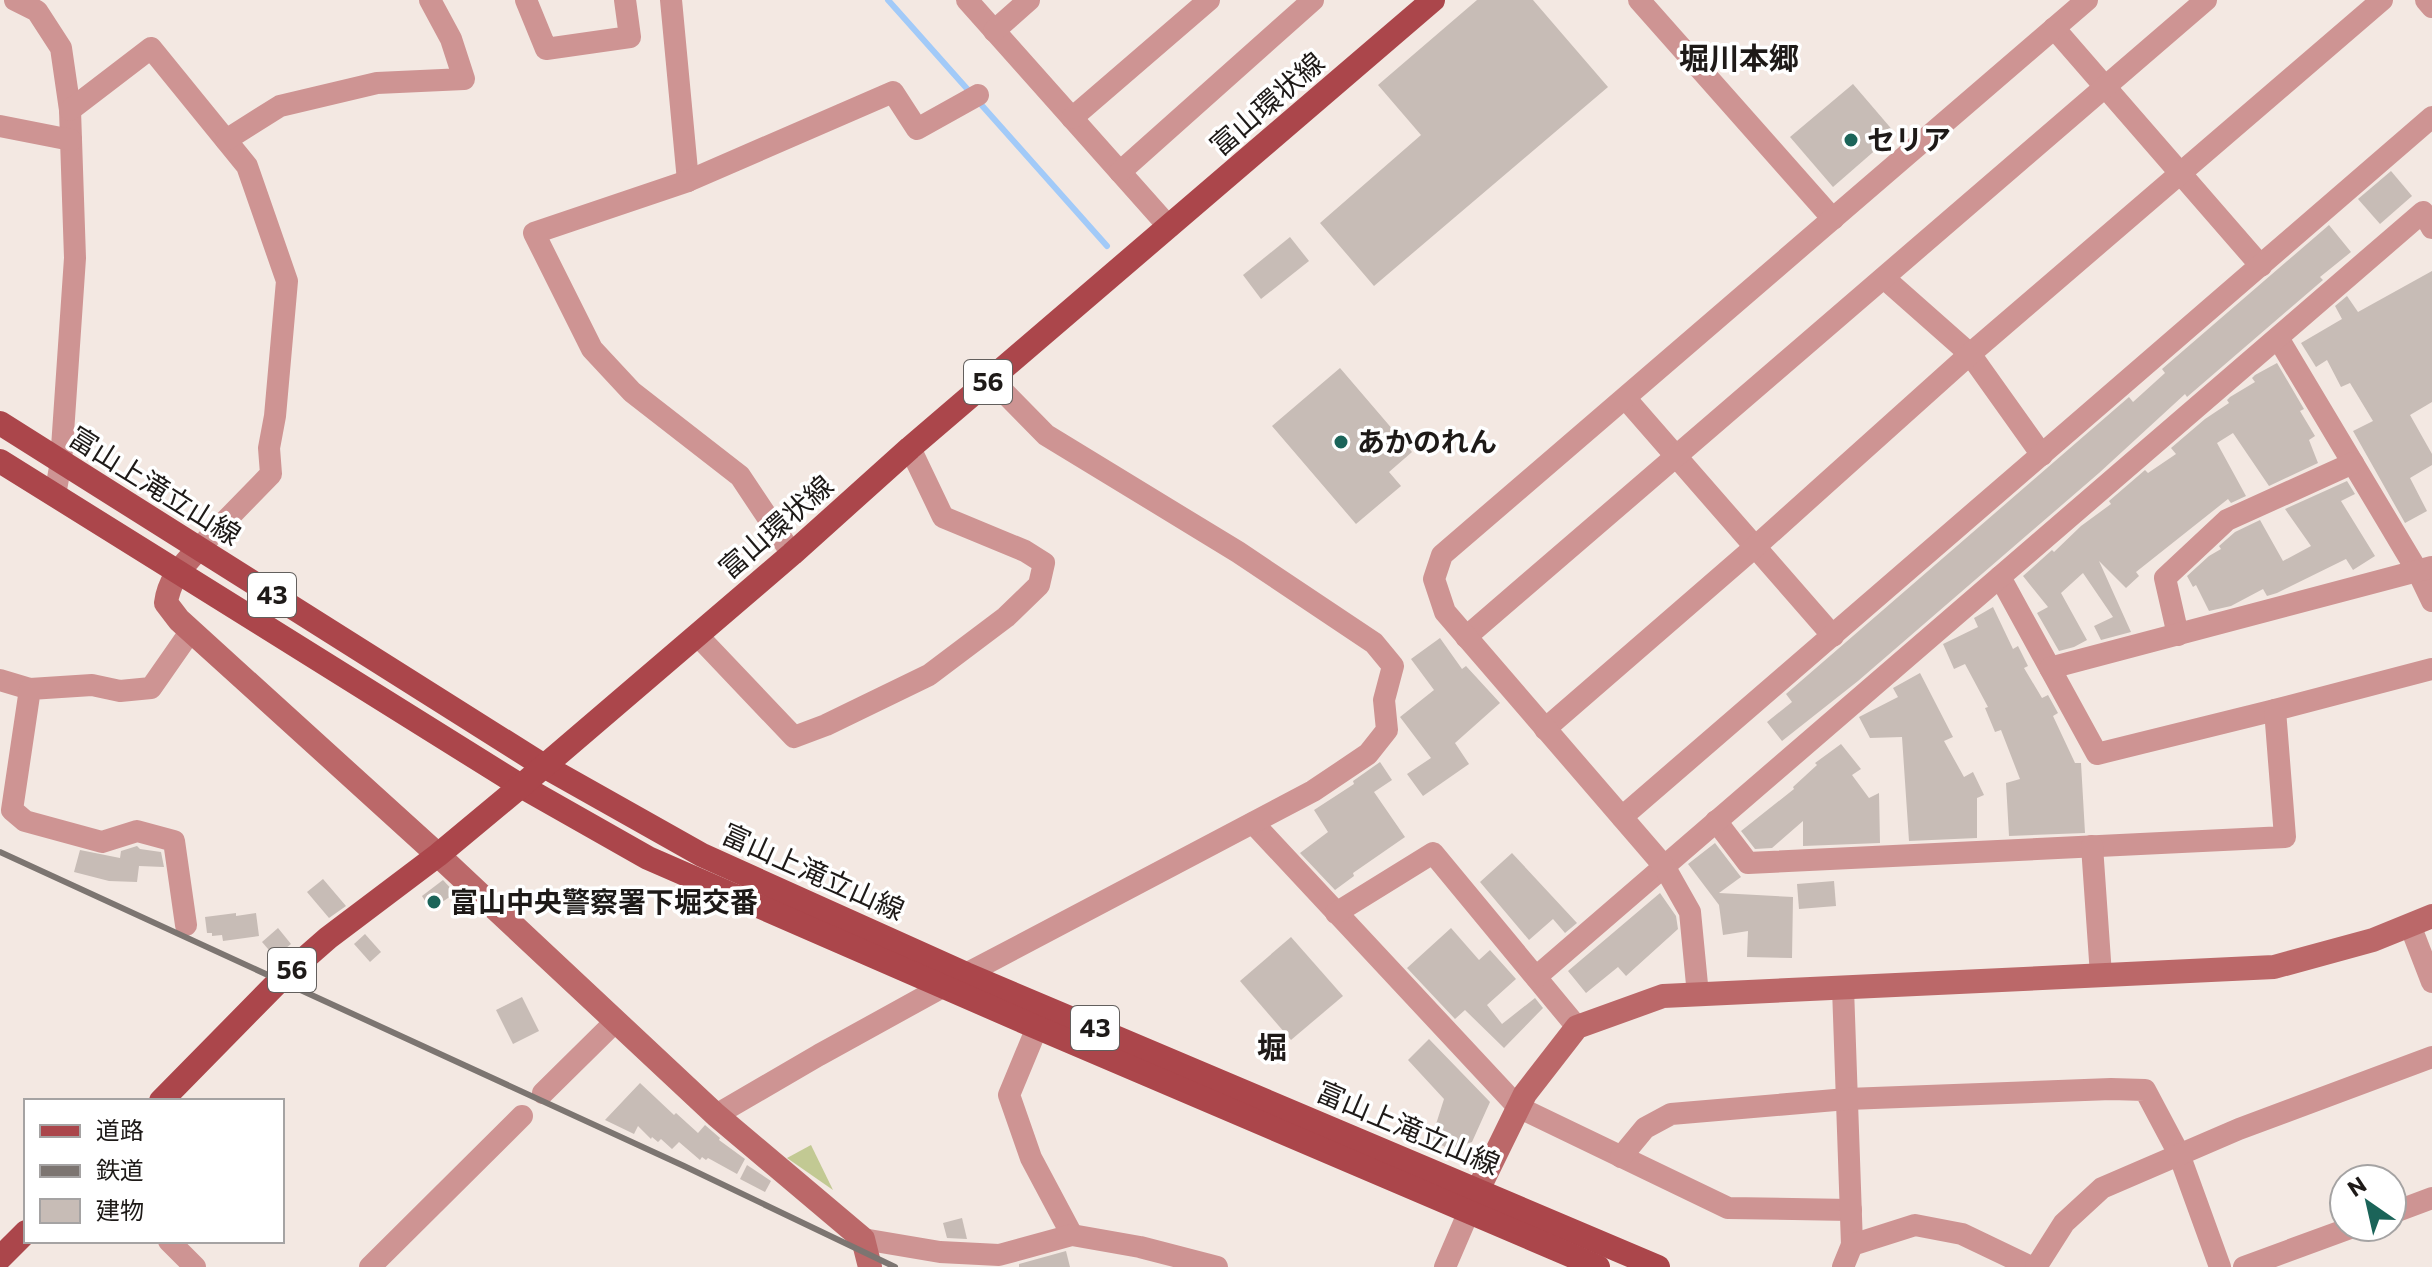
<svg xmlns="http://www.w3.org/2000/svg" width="2432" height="1267" viewBox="0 0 2432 1267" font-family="Commissioner,'Noto Sans JP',sans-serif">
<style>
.green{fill:#c2c993}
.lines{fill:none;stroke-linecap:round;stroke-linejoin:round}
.stream{stroke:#a2caf8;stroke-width:6}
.building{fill:#c7bcb6}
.street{stroke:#ce9493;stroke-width:22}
.secondary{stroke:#bb6869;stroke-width:24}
.primary{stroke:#ab464b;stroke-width:24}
.rail{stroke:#7c7571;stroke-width:6}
.poi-dot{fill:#1b6459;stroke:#fff;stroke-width:3}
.labels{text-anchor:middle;stroke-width:7;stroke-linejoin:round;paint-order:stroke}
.shield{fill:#fff;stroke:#625f5d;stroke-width:2}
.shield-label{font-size:26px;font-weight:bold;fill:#1e1a18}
.street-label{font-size:28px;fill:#1e1a18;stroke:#fff}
.poi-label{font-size:28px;font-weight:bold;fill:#1e1a18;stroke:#fff;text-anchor:start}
.neighbourhood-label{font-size:30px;font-weight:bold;fill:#1e1a18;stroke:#fff}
</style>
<rect width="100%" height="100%" fill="#f3e8e2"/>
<path class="green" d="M811,1145L833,1190L787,1158Z"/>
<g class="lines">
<path class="stream" d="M888,0L1107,246"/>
</g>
<g class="building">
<path d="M1477,0H1533L1608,87L1374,286L1320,223L1421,135L1378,85Z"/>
<path d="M1853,84L1895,133L1833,187L1790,137Z"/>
<path d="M2391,171L2412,196L2380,224L2358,199Z"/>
<path d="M2329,225L2351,252L2320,277L2323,280L2187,397L2185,394L2099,473L1858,681L1782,741L1767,722L1792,702L1786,694L2129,397L2133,402L2165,373L2162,369Z"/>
<path d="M1290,237L1309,261L1261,299L1243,275Z"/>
<path d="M2432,271V402L2410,415L2432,454V465L2410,478L2427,511L2405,523L2353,431L2373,421L2350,383L2341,387L2327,360L2316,367L2301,343L2342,319L2335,306L2347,296L2358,312Z"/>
<path d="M2277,363L2304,409L2300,411L2315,436L2309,440L2318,463L2269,486L2233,433L2217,443L2246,496L2231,503L2228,499L2136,572L2139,576L2126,588L2099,561L2131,632L2101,640L2094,626L2113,617L2083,573L2061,593L2087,640L2074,647L2059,651L2037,613L2048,607L2023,576L2052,550L2054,552L2081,526L2111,504L2109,501L2145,470L2148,473L2176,454L2171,448L2205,419L2229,403L2227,400L2230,397L2255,382L2252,378L2255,375Z"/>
<path d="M1340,368L1412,452L1389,472L1401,486L1356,524L1272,426Z"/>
<path d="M2347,481L2355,494L2341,501L2375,556L2353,570L2346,559L2277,593L2267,596L2263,589L2231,606L2209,611L2196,585L2193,587L2187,576L2209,556L2221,549L2219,546L2235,532L2260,520L2283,561L2311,546L2285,509Z"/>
<path d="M1993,607L2013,649L2018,646L2028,666L2024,668L2042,698L2048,695L2058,713L2053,716L2075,763H2081L2085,833L2009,836L2006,783L2020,779L2001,730L1995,732L1985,708L1988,707L1965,664L1954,669L1943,644L1978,627L1974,618Z"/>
<path d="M1440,638L1462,669L1466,666L1500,703L1455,743L1469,764L1423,796L1407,774L1431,758L1400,717L1434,690L1411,659Z"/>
<path d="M1920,673L1953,737L1944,741L1964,777L1973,772L1984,795L1977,798V838L1909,841L1902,737L1870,738L1859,717L1898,697L1893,688Z"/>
<path d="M1841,744L1861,769L1852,775L1869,798L1879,793L1880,843L1803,846V821L1772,848L1755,849L1741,831L1794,789L1793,787L1817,765L1815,763Z"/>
<path d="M1380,762L1392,780L1374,792L1405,837L1353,873L1354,876L1335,890L1300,853L1328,832L1314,810L1354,784L1353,781Z"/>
<path d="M1715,843L1741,877L1719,893L1793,897L1792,958L1747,957L1748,931L1723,935L1719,905L1688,864Z"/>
<path d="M137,846L140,849L161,852L164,867L139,866L137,882L109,881L74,872L80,850L120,858L121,851Z"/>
<path d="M1512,853L1577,923L1565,933L1553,919L1529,940L1480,882Z"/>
<path d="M323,879L346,906L329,918L307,892Z"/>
<path d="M443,880L455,893L431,910L422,896Z"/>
<path d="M1834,881L1836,906L1799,909L1797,884Z"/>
<path d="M1660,893L1676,916L1678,929L1626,976L1618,967L1586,993L1568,971Z"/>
<path d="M236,913V916L256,913L259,936L223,941L222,935L212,936V933H207L205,917Z"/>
<path d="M278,928L291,944L275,957L262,942Z"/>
<path d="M1451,928L1479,960L1490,950L1516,979L1487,1005L1502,1024L1535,998L1543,1008L1504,1048L1465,1010L1455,1019L1407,968Z"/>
<path d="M365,934L381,952L370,962L354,944Z"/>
<path d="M1291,937L1343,996L1291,1040L1240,981Z"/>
<path d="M522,997L539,1031L513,1044L496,1010Z"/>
<path d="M1429,1039L1490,1102L1472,1142L1449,1149L1431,1140L1444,1099L1408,1060Z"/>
<path d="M640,1083L674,1115L676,1113L698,1133L705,1125L720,1138L719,1140L745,1159L737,1174L708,1158L706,1160L702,1157L700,1160L679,1142L672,1149L661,1139L658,1142L652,1137L651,1139L638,1126L634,1134L605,1120Z"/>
<path d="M747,1165L771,1181L765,1192L740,1179Z"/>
<path d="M962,1218L967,1239L947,1238L943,1223Z"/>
<path d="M1066,1251L1070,1267H1019V1264Z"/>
</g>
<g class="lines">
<g class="street">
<path d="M15,0L37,11L61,48L70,110L75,258L61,462L55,495"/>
<path d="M526,0L546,49L630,37L625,0"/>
<path d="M671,0L688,181"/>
<path d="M967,0L1169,227"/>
<path d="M1639,0L1833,219"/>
<path d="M2426,0L2432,7"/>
<path d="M2054,28L2261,266"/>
<path d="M994,31L1029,0"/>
<path d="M70,110L151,48L247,166L287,281L275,416L269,448L271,474L198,549"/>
<path d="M1072,118L1209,0"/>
<path d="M0,126L71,140"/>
<path d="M226,140L280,106L377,83L464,79L451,39L430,0"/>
<path d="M1120,172L1313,0"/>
<path d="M1884,278L1970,354L2042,455"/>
<path d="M2278,338L2418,572L2432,601"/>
<path d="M1626,399L1833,636"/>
<path d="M792,554L740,476L632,392L592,349L534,233L688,181L893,92L917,129L978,95"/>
<path d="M2000,577L2097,754L2275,710"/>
<path d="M697,635L794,737L826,725L929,675L1006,617L1039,585L1044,563L1025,551L943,517L910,448"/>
<path d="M2178,635L2165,578L2227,520L2353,463"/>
<path d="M1466,637L2206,0"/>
<path d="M2050,668L2432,567"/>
<path d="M0,680L30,689"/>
<path d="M1545,729L1755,547L1970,354L2382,0"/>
<path d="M1622,817L2432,117"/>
<path d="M1716,821L1748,863L2285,837L2275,710L2432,669"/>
<path d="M1253,823L1518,1107L1728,1208L1851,1210"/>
<path d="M2092,846L2101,975"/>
<path d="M1336,913L1433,853L1577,1027"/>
<path d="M186,925L174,841L137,831L102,842L25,821L12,810L30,689L92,685L120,691L151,688L190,632"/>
<path d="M2410,925L2432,982"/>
<path d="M1536,977L2423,212L2432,228"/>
<path d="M1843,988L1852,1245"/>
<path d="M1698,995L1690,912L1664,866L1445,612L1434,579L1442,555L2087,0"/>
<path d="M1043,1013L1009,1095L1031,1158L1072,1235"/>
<path d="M543,1093L615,1022"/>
<path d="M716,1115L819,1055L966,974L1313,791L1368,754L1387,730L1384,700L1393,666L1374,643L1238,552L1046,435L991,379"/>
<path d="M1621,1157L1645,1128L1671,1114L1847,1099L2111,1089L2145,1090L2179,1154L2220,1267"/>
<path d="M2392,1213L2432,1198"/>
<path d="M863,1239L940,1252L999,1255L1072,1235L1140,1247L1217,1267"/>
<path d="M169,1241L195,1267"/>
<path d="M370,1267L522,1116"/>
<path d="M1445,1267L1476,1195"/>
<path d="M1843,1267L1852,1245L1915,1225L1962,1234L2031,1267"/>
<path d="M2036,1267L2064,1223L2102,1188L2239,1129L2432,1057"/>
<path d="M2244,1267L2353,1227"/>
</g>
<g class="secondary">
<path d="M198,549C183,566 169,579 166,603L179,620L438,855L716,1115L863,1239L870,1267"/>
<path d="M1478,1190L1525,1094L1577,1027L1663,996L2274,967L2373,940L2432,916"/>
</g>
<g class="primary">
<path d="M0,423L544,766L702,855L966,974L1658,1267"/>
<path d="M0,461L521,786L648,858L1036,1027L1598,1267"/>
<path d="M161,1101L280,980L328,938L438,855L521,786L792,554L910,448L1433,0"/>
<path d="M0,1258L26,1232"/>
</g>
<path class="rail" d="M0,852L684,1166L895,1267"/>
</g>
<g class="poi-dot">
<circle cx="1851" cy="140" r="8"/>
<circle cx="1341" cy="442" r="8"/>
<circle cx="434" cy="902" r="8"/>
</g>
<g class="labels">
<g class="shield">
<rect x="964" y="360" width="48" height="44" rx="6"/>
<rect x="248" y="573" width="48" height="44" rx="6"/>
<rect x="268" y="948" width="48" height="44" rx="6"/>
<rect x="1071" y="1006" width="48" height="44" rx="6"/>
</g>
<g class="shield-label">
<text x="988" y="391">56</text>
<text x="272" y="604">43</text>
<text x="292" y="979">56</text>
<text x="1095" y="1037">43</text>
</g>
<g class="street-label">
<text transform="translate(1267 104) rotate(-41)" y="10">富山環状線</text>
<text transform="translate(155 486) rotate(32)" y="10">富山上滝立山線</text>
<text transform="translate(776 527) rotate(-41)" y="10">富山環状線</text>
<text transform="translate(813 872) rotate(24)" y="10">富山上滝立山線</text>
<text transform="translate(1408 1128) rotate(23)" y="10">富山上滝立山線</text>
</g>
<g class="poi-label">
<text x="1867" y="150">セリア</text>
<text x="1357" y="452">あかのれん</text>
<text x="450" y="912">富山中央警察署下堀交番</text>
</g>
<g class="neighbourhood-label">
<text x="1739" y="69">堀川本郷</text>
<text x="1272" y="1058">堀</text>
</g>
</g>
<rect x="24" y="1099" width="260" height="144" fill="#ffffff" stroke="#a5a3a3" stroke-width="2"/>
<rect x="40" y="1125" width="40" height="12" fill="#ab464b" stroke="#a5a3a3" stroke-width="2"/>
<text x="96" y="1139" font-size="24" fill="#1e1a18">道路</text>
<rect x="40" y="1165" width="40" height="12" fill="#7c7571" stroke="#a5a3a3" stroke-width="2"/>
<text x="96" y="1179" font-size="24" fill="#1e1a18">鉄道</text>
<rect x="40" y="1199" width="40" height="24" fill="#c7bcb6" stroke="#a5a3a3" stroke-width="2"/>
<text x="96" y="1219" font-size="24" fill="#1e1a18">建物</text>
<g transform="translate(2368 1203) rotate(326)"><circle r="38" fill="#ffffff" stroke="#a5a3a3" stroke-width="2"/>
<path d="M0-6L14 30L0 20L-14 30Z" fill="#1b6459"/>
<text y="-12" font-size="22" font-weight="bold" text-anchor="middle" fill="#1e1a18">N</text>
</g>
</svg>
